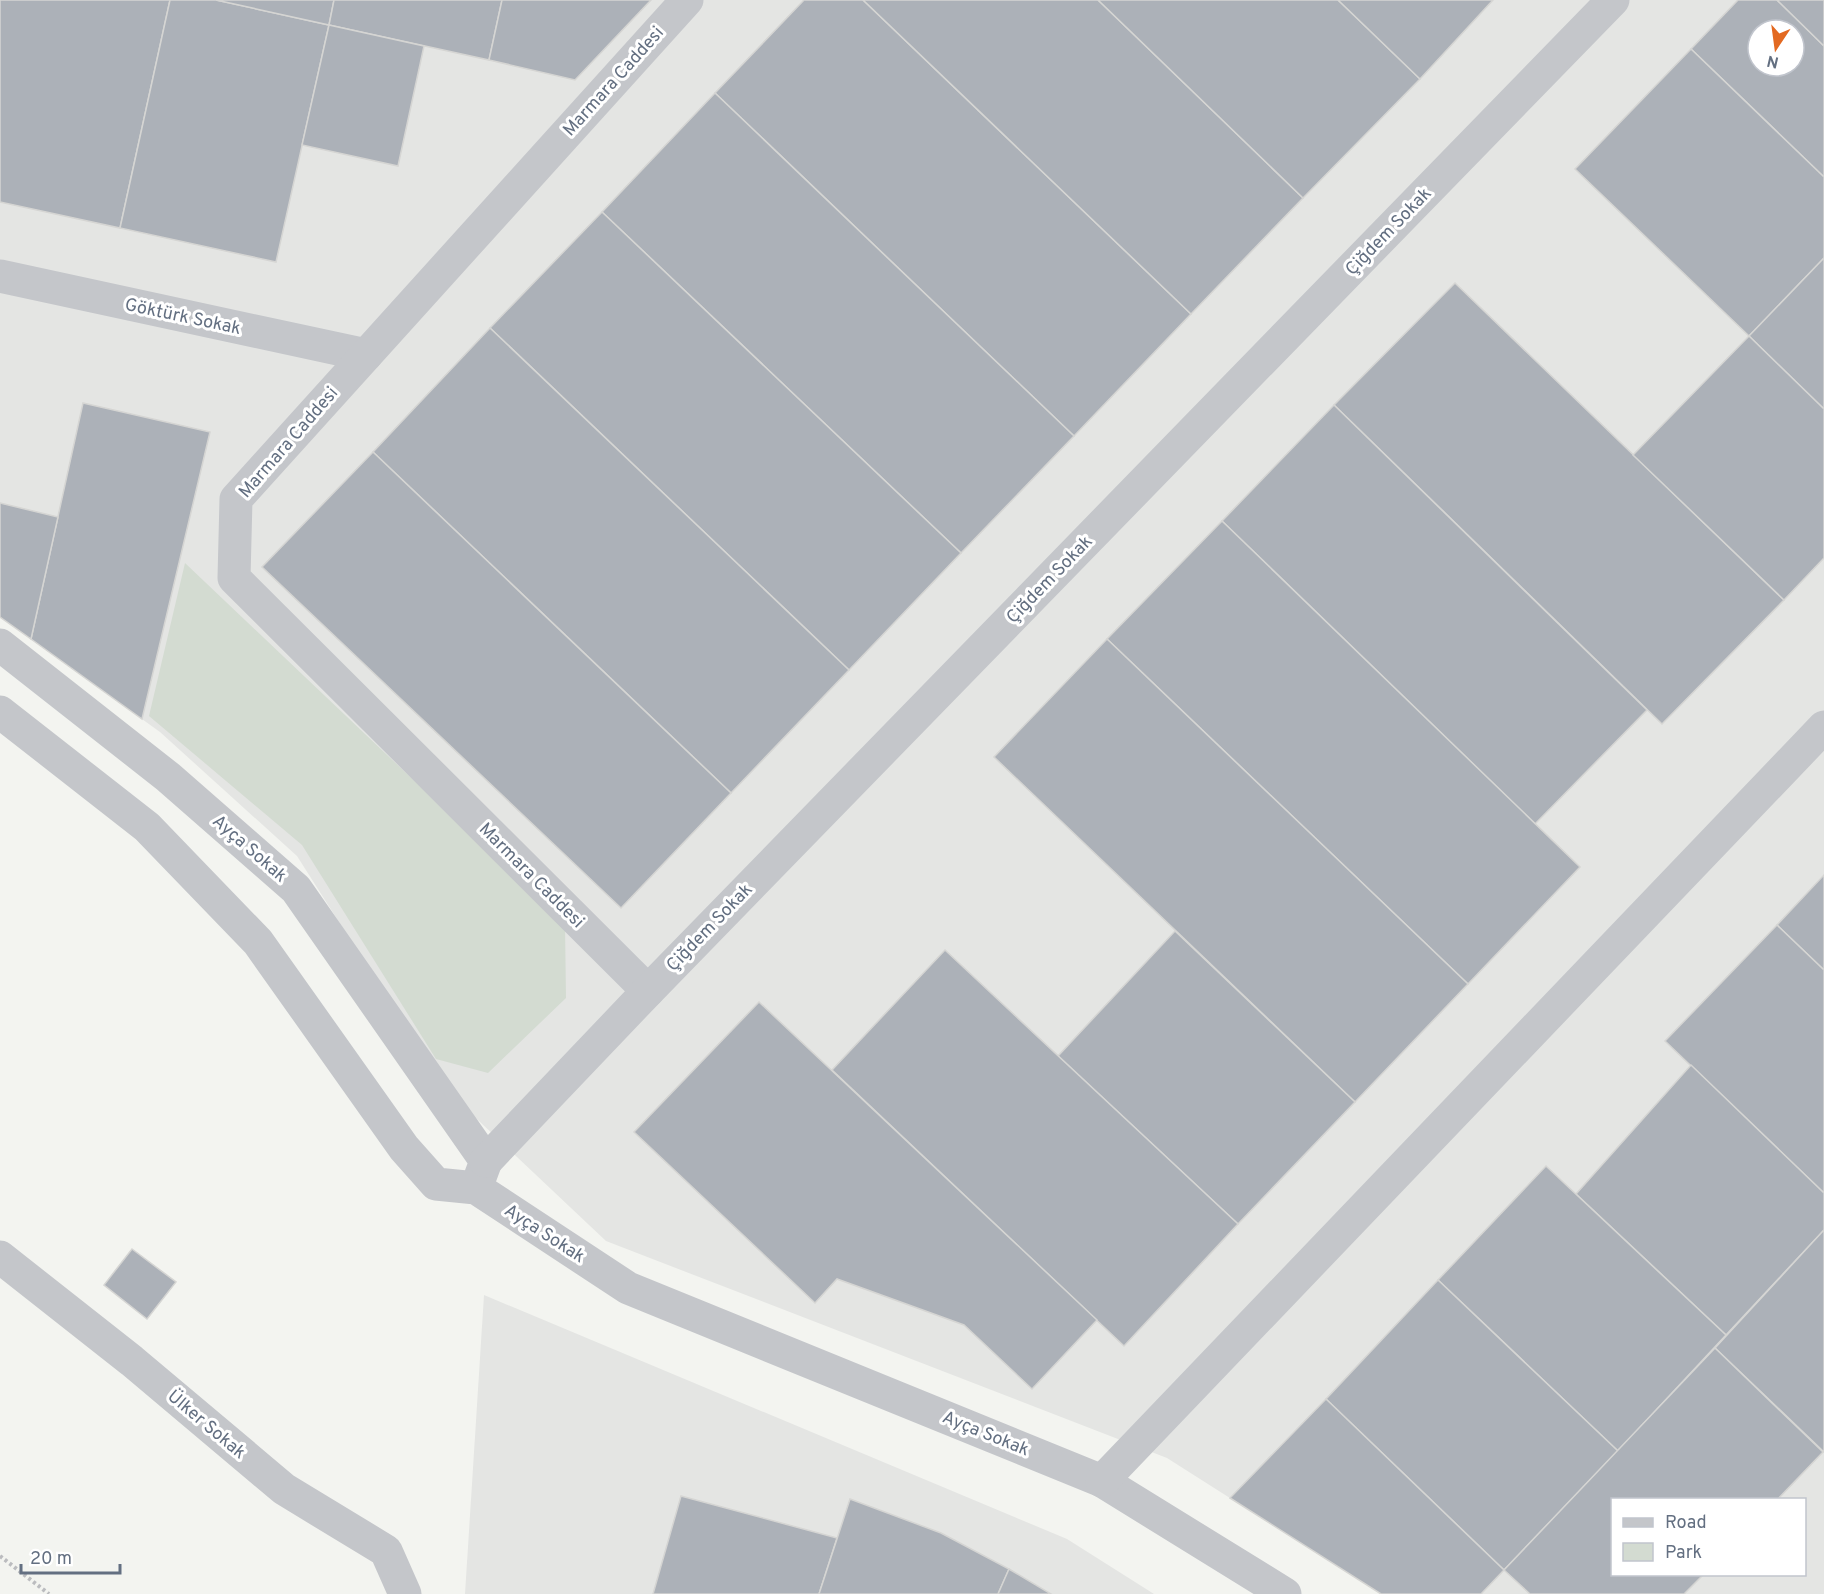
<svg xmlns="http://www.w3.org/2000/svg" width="1824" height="1594" viewBox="0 0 1824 1594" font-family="Overpass,sans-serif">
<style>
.built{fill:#e4e5e3;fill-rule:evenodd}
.green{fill:#d3dbd1}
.building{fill:#acb1b8;stroke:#d5d5d3;stroke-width:1.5;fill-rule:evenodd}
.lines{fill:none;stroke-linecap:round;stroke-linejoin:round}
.path{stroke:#bbbcbf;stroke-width:4;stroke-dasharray:3 3;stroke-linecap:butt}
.minor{stroke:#c4c6ca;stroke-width:33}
.labels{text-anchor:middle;stroke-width:6;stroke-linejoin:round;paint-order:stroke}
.street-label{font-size:18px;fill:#636f81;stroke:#fff}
</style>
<rect width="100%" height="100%" fill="#f3f4f0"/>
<g class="built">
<path d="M0,0H1824V1594H1381L1167,1458L606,1241L445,1089L297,856L160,732L0,617ZM1758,30H1794V66H1758ZM1612,1500H1804V1574H1612Z"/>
<path d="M484,1295L1067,1539L1154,1594H465Z"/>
</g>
<path class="green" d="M185,563L565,924L566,998L488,1073L436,1059L302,845L149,716Z"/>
<g class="building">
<path d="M0,0H170L120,228L0,202Z"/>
<path d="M170,0H216L329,25L276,262L120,228Z"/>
<path d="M216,0H334L329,25Z"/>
<path d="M334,0H502L489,60L329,25Z"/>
<path d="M502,0H651L575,80L489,60Z"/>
<path d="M804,0H863L1191,314L1074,436L715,93Z"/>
<path d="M863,0H1098L1303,198L1191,314Z"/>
<path d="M1098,0H1338L1420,79L1303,198Z"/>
<path d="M1338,0H1493L1420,79Z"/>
<path d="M1738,0H1777L1824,46V177L1691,49ZM1758,30H1794V66H1758Z"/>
<path d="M1777,0H1824V46Z"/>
<path d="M329,25L424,46L398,166L302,145Z"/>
<path d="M1691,49L1824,177V258L1749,336L1575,169Z"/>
<path d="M715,93L1074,436L961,553L602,212Z"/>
<path d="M602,212L961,553L849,670L490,328Z"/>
<path d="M1824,258V409L1749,336Z"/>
<path d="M1455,283L1784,600L1662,724L1334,405Z"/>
<path d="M490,328L849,670L731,793L373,452Z"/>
<path d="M1749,336L1824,409V558L1784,600L1633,455Z"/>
<path d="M83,403L210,432L142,719L31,639Z"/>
<path d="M1334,405L1647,710L1535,824L1222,521Z"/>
<path d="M373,452L731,793L621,908L262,567Z"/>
<path d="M0,503L58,517L31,639L0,617Z"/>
<path d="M1222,521L1580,867L1468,984L1107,639Z"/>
<path d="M1107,639L1468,984L1355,1102L994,757Z"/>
<path d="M1824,875V970L1777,925Z"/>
<path d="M1777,925L1824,970V1193L1665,1041Z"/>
<path d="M1175,931L1355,1102L1238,1224L1058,1056Z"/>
<path d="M945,950L1238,1224L1124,1346L832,1070Z"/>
<path d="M759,1002L1097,1320L1032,1389L964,1325L837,1279L815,1303L634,1132Z"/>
<path d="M1691,1065L1824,1193V1230L1726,1335L1576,1194Z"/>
<path d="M1546,1166L1726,1335L1618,1451L1438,1280Z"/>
<path d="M1824,1230V1452L1715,1348Z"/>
<path d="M132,1249L176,1282L147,1319L104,1285Z"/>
<path d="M1438,1280L1618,1451L1504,1570L1326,1399Z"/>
<path d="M1715,1348L1823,1452L1777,1500H1612V1574H1704L1684,1594H1530L1504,1570Z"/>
<path d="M1326,1399L1504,1570L1481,1594H1381L1230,1498Z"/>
<path d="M681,1496L837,1538L819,1594H653Z"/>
<path d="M850,1499L941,1533L1009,1569L998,1594H819Z"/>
<path d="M1009,1569L1051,1594H998Z"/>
</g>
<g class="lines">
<path class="path" d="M0,1556L49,1594"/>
<g class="minor">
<path d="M0,276L366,355"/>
<path d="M0,645L168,777L296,889L486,1161L479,1180"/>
<path d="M0,712L147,827L258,942L404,1148L436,1184L476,1188L628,1288L1102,1481L1285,1594"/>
<path d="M648,991L234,578L236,499L687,0"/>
<path d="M486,1161L648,991L1613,0"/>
<path d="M0,1257L132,1361L284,1489L386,1551L405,1594"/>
<path d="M1102,1481L1824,727"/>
</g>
</g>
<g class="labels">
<g class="street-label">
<text transform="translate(613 81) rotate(-48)" y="6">Marmara Caddesi</text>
<text transform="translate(1388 231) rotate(-46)" y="6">Çiğdem Sokak</text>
<text transform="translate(183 316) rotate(12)" y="6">Göktürk Sokak</text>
<text transform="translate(288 442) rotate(-49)" y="6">Marmara Caddesi</text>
<text transform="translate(1049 579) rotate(-46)" y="6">Çiğdem Sokak</text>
<text transform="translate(250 848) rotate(41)" y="6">Ayça Sokak</text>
<text transform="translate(532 875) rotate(45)" y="6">Marmara Caddesi</text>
<text transform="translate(709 927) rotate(-46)" y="6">Çiğdem Sokak</text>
<text transform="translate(545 1233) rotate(33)" y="6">Ayça Sokak</text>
<text transform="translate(207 1424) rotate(40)" y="6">Ülker Sokak</text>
<text transform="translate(986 1433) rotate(22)" y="6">Ayça Sokak</text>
</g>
</g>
<rect x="1611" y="1498" width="195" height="78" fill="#ffffff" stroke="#c1c5cd" stroke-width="1.5"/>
<rect x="1623" y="1518" width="30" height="9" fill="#c4c6ca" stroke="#c1c5cd" stroke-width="1.5"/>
<text x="1665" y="1528" font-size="18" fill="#636f81">Road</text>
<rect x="1623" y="1543" width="30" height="18" fill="#d3dbd1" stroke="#c1c5cd" stroke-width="1.5"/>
<text x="1665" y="1558" font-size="18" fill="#636f81">Park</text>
<g transform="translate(1776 48) rotate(193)"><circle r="28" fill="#ffffff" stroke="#c1c5cd" stroke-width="1.5"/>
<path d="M0-4.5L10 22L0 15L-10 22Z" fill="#e36921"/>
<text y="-9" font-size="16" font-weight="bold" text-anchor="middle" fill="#636f81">N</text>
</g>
<path d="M21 1564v9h99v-9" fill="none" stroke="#636f81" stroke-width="3"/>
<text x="30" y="1564" font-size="18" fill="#636f81" stroke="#ffffff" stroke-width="4.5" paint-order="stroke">20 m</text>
</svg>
